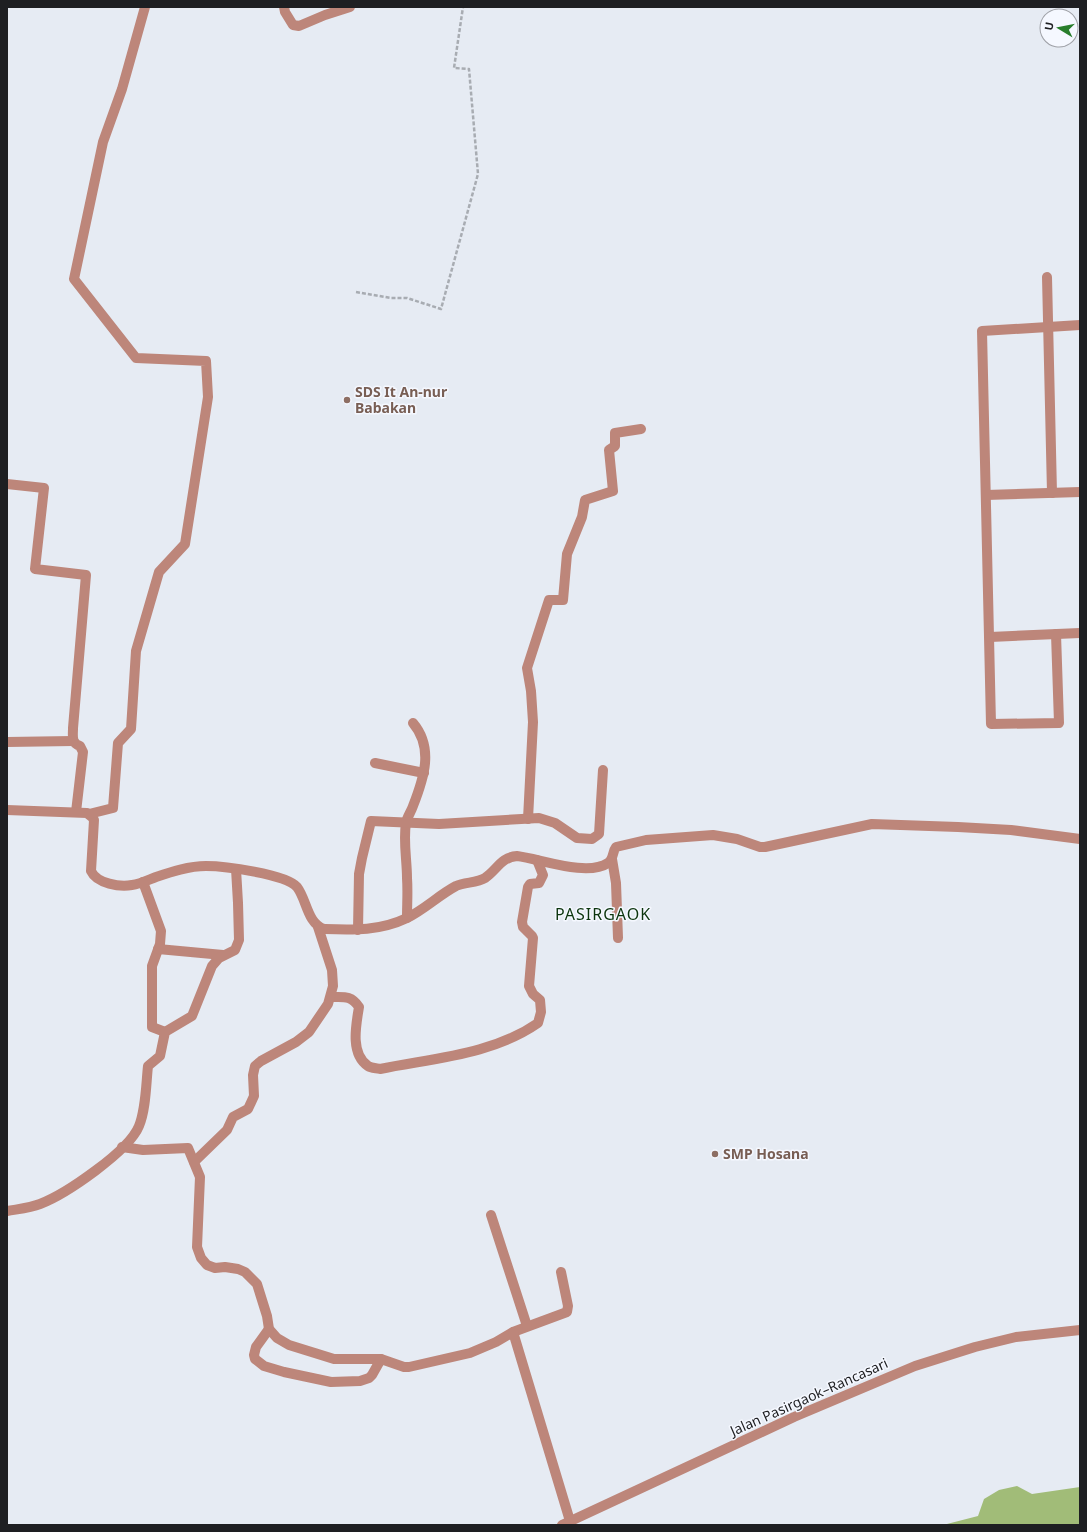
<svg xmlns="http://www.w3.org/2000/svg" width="1087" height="1532" viewBox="0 0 1087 1532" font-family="'Noto Sans',sans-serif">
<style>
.forest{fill:#a1bc78}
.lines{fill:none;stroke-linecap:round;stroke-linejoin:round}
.path{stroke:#a8acb2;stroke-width:2.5;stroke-dasharray:4 2;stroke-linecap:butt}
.street{stroke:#bd867a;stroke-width:10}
.education-dot{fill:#8d6e63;stroke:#f5f8ff;stroke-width:1.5}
.labels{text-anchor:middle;stroke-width:3;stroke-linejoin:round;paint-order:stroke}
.education-label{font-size:14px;font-weight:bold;fill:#785e54;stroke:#f5f8ff;text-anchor:start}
.street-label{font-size:14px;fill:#1e1f22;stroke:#f5f8ff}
.quarter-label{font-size:16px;letter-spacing:1px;fill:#0c350e;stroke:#f5f8ff}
</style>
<rect width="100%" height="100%" fill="#e6ebf3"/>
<path class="forest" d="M1017,1486L1032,1494L1080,1487V1525H943L978,1516L984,1499L999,1490Z"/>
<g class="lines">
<path class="path" d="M356,292L391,298H407L441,309L478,174L469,69L454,68L463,7"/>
<g class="street">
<path d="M284,7L285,12L293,25L299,26L325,15L350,7"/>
<path d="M1047,277L1052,493"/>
<path d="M7,484L44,488L35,569L86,575L73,728C73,736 71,743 80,746L83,752L76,812"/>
<path d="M986,495L1080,492"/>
<path d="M1056,634L1059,723L991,724L982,331L1080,325"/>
<path d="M990,637L1080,633"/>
<path d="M7,742L73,741"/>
<path d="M375,763L424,773"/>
<path d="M7,810L87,813L92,817L94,820L91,871C97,884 120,887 132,885C140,884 148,880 156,877C171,872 189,866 206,866C224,866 286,874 297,887C307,900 307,923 324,929C354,930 380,931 407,918C425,909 439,895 456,886C465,882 477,883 485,878C497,870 501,857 517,856C541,859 587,877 608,863C614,859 612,852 616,847L646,840L713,835L737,839L760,847H765L872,824L958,827L1011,830L1080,839"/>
<path d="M89,814L113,808L118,743L131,729L136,651L159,572L185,544L208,397L206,361L136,358L74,279L103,142L122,89L145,7"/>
<path d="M528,819L533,722L531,691L527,668L549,600H563L567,554L582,517L585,500L613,491L609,450L615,446V433L641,429"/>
<path d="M612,859L616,883L618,938"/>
<path d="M143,882L161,931L160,944L152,966V1027L165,1032"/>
<path d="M407,918C407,904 408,891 407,878C407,860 403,841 406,823C407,817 411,812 413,806C424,778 434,748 413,723"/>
<path d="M358,930L359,874L362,858L371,821L439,824L539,818L555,823L577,838L592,839L599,834L603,770"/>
<path d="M158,949L223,955"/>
<path d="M331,997C344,997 351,995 359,1007C356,1025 350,1054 368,1066C371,1068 376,1068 380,1069C434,1058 492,1055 538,1023L541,1012L540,1000L533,994L529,986L533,938L532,936L523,927L522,922L528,887L530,884L539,883L543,875L537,860"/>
<path d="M122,1147L143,1150L188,1148L200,1177L197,1247L201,1258L207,1265L215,1268L225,1267L238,1269L245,1272L257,1284L267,1316L269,1329L277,1338L289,1345L334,1359H381L404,1367H409L470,1353L496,1342L513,1332L567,1312L568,1306L561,1272"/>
<path d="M194,1162L227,1130L233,1117L248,1109L254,1096L253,1075L255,1066L261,1061L296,1042L309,1032L328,1004L333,986L332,970L318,927"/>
<path d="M7,1211C18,1209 30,1208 40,1204C66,1194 129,1151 139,1126C146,1109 146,1084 148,1066L160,1056L165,1032L192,1016L212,966L219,958L235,950L239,940L238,903L236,869"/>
<path d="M491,1215L527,1326"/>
<path d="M269,1329L256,1347L254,1355L255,1359L264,1366L284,1372L331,1382L360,1381L369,1378L372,1375L381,1359"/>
<path d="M513,1332L570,1521"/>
<path d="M562,1525L794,1417L915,1366L975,1347L1016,1337L1080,1330"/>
</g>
</g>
<g class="education-dot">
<circle cx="347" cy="400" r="4"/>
<circle cx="715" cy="1154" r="4"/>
</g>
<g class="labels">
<g class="education-label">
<text x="355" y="397">SDS It An-nur<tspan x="355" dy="16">Babakan</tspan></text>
<text x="723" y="1159">SMP Hosana</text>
</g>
<g class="street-label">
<text transform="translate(809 1397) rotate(-24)" y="5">Jalan Pasirgaok–Rancasari</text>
</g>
<g class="quarter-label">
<text x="603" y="920">PASIRGAOK</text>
</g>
</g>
<rect width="1087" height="1532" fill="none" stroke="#1e1f22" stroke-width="16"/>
<g transform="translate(1059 28) rotate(280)"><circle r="19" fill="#f5f8ff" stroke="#9fa1a7"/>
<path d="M0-3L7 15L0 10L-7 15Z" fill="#287e2c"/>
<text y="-6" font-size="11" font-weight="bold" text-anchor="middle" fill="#1e1f22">U</text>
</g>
</svg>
